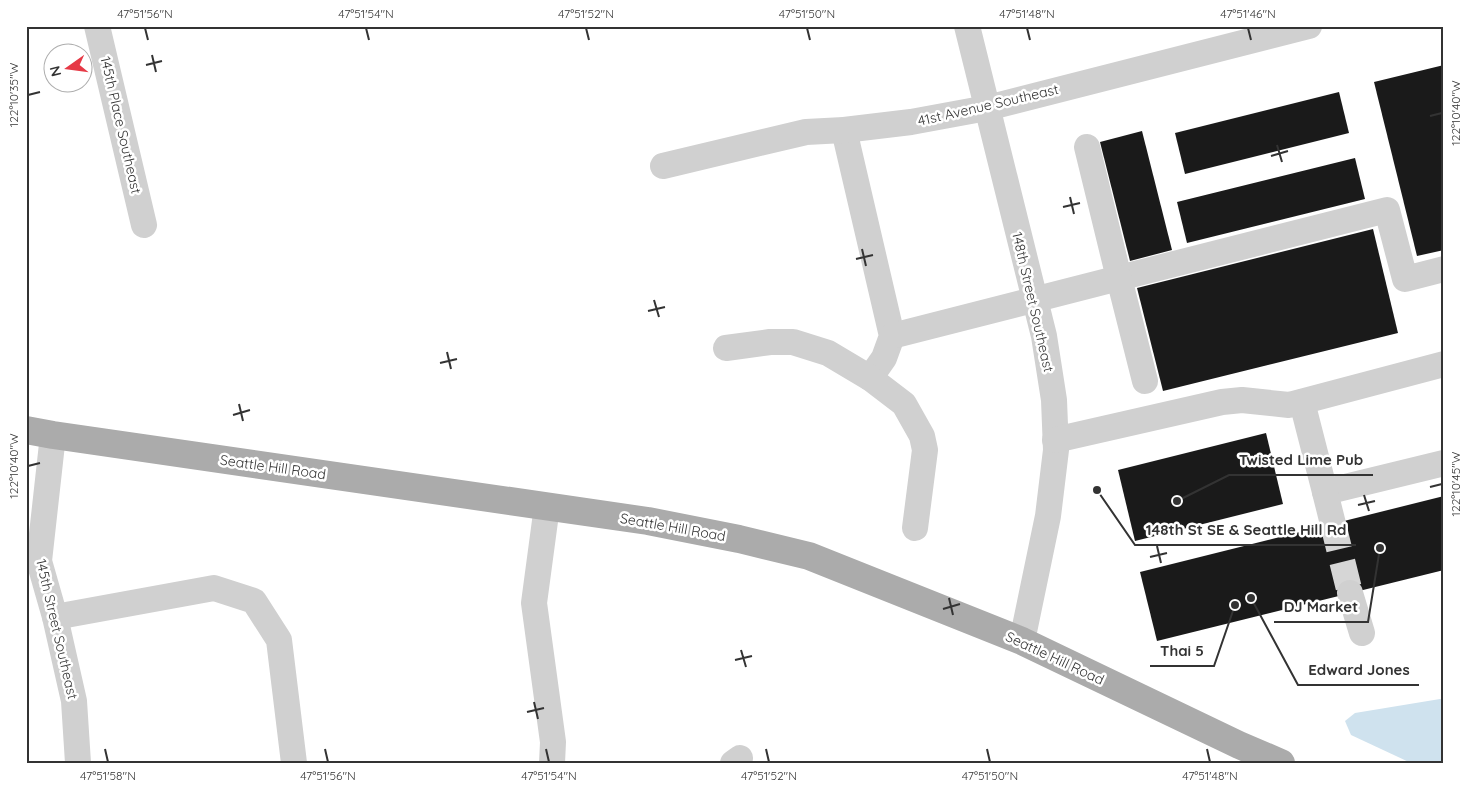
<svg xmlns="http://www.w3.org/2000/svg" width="1470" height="789" viewBox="0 0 1470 789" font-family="Quicksand,sans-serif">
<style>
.water{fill:#cfe2ee}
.building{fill:#1a1a1a}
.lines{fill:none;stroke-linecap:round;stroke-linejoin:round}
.minor-tunnel{stroke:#d6d6d6;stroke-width:26;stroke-dasharray:26 13;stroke-linecap:butt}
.minor{stroke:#d0d0d0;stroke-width:26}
.major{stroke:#ababab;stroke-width:28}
.ticks{fill:none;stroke:#333;stroke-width:2}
.labels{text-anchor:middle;stroke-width:5;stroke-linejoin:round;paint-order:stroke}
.street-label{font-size:14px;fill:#333;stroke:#fff}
.leader{fill:none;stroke:#333;stroke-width:2}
.callout-dot{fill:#333;stroke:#fff;stroke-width:2}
.callout-label{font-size:15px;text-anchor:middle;font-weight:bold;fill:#333;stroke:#fff;stroke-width:5;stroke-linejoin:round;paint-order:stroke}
.neatline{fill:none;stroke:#333;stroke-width:2}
.ticks-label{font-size:12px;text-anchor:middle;fill:#333}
</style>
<rect width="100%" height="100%" fill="#fff"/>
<path class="water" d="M1440,699L1444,700V763H1411L1351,735L1345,721L1355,713Z"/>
<g class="building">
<path d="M1444,65V250L1417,256L1374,82Z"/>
<path d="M1339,92L1349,133L1185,174L1175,133Z"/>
<path d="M1142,131L1172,250L1130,261L1100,142Z"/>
<path d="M1355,158L1365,199L1187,243L1177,202Z"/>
<path d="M1373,229L1398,333L1163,391L1137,288Z"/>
<path d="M1266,433L1283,504L1135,541L1118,470Z"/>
<path d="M1444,496V570L1157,641L1140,572Z"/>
</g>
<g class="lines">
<path class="minor-tunnel" d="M1333,524L1350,593"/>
<g class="minor">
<path d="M97,26L144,225"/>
<path d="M967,26L1044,336L1054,400L1056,450L1048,516L1022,641"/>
<path d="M844,130L892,336L884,358L870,378"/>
<path d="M1087,147L1119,278L1387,210L1405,279L1444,269"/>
<path d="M663,166L806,132L844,130L911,122L987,108L1309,26"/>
<path d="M892,336L1119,278L1145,381"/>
<path d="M726,348L770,342H793L828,353L870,378L904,404L922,436L925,450L915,528"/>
<path d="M1302,402L1325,492L1444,463"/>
<path d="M53,435L39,561L55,617L74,701L78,763"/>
<path d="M1055,440L1222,402L1242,400L1289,405L1444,364"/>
<path d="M1325,492L1333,524"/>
<path d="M547,506L534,603L553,742L552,763"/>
<path d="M1350,593L1362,633"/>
<path d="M55,617L214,588L254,601L279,640L294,763"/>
<path d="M733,763L740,758"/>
</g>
<path class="major" d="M26,430L53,435L648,521L739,539L809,556L1022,641L1239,745L1281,763"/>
</g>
<path class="ticks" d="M145,28L148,40M366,28L369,40M586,28L589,40M807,28L810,40M1027,28L1030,40M1248,28L1251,40M152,55L156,72M146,65L162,61M28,95L40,92M1430,116L1442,113M1277,145L1282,162M1271,156L1288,151M1070,197L1074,214M1063,207L1080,203M862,249L866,266M856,259L873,255M654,300L659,317M648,311L665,307M447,352L451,369M440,363L457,359M239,404L243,421M233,415L250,410M28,466L40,463M1430,487L1442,484M1364,495L1369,511M1358,505L1375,501M1157,546L1161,563M1150,557L1167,553M949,598L953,615M943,609L960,604M741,650L746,667M735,660L752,656M534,702L538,719M527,712L544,708M105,749L108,762M325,749L328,762M546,749L549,762M766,749L769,762M987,749L990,762M1207,749L1210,762"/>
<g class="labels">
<g class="street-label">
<text transform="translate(988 105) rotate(-13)" y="5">41st Avenue Southeast</text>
<text transform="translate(121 125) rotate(77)" y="5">145th Place Southeast</text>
<text transform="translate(1033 302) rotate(77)" y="5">148th Street Southeast</text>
<text transform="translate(273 467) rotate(8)" y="5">Seattle Hill Road</text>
<text transform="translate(673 527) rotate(10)" y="5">Seattle Hill Road</text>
<text transform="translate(57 629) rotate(77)" y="5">145th Street Southeast</text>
<text transform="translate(1055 658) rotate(25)" y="5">Seattle Hill Road</text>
</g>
</g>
<path class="leader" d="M1177 501L1229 475H1373M1097 490L1135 545H1356M1380 548L1368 622H1274M1235 605L1214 666H1150M1251 598L1298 685H1419"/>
<g class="callout-dot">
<circle cx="1177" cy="501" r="5"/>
<circle cx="1097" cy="490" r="5"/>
<circle cx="1380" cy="548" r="5"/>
<circle cx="1235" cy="605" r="5"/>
<circle cx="1251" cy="598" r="5"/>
</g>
<g class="callout-label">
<text x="1301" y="465">Twisted Lime Pub</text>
<text x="1246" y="535">148th St SE &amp; Seattle Hill Rd</text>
<text x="1321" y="612">DJ Market</text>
<text x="1182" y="656">Thai 5</text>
<text x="1359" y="675">Edward Jones</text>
</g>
<rect width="1470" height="789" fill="none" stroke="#ffffff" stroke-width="55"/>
<g transform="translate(68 68) rotate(256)"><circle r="24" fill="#ffffff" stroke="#adadad"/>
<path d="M0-4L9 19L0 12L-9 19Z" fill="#e63946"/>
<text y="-8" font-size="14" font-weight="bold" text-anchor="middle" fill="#333333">N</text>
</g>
<rect x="28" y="28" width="1414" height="734" class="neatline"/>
<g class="ticks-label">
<text x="145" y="18">47°51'56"N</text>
<text x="366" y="18">47°51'54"N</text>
<text x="586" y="18">47°51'52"N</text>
<text x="807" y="18">47°51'50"N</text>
<text x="1027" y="18">47°51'48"N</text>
<text x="1248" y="18">47°51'46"N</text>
<text transform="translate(14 95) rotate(-90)" y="4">122°10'35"W</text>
<text transform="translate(1456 113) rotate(-90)" y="4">122°10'40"W</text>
<text transform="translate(14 466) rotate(-90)" y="4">122°10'40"W</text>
<text transform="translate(1456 484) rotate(-90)" y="4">122°10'45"W</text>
<text x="108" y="780">47°51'58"N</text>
<text x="328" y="780">47°51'56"N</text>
<text x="549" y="780">47°51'54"N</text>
<text x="769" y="780">47°51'52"N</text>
<text x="990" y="780">47°51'50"N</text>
<text x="1210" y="780">47°51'48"N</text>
</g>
</svg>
